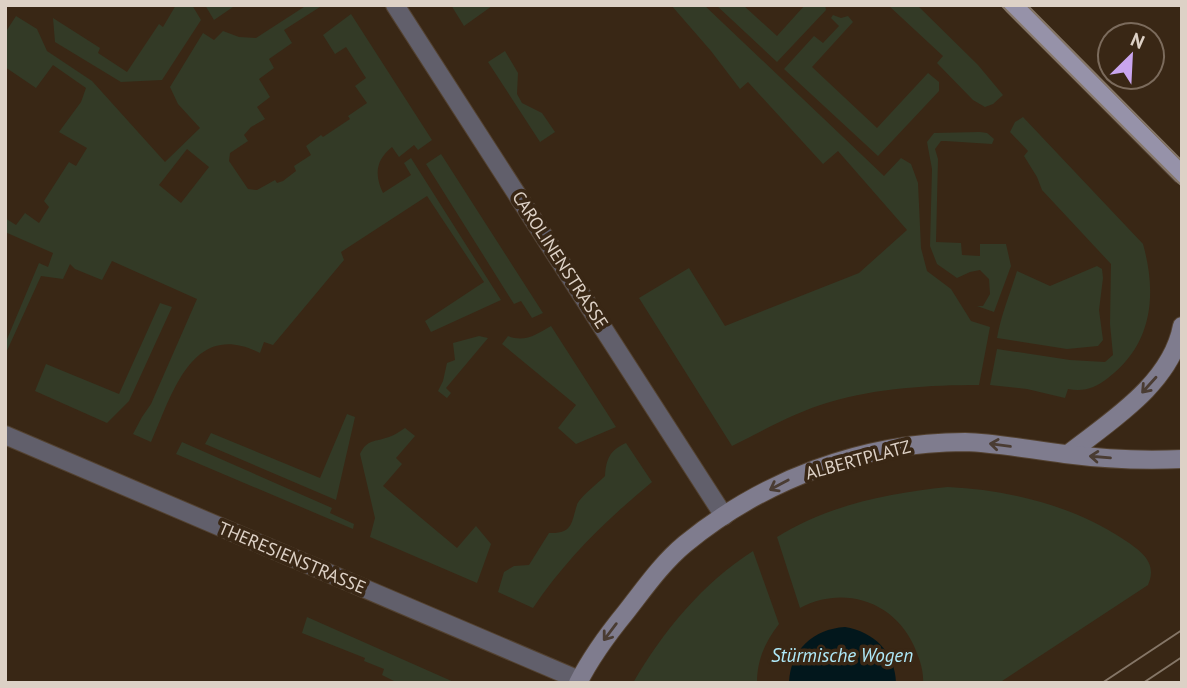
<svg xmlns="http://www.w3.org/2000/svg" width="1187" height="688" viewBox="0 0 1187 688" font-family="'PT Sans',sans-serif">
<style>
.green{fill:#333a26;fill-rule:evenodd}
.water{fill:#02171c}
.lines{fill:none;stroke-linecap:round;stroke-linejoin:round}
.street-casing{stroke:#534231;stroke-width:20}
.secondary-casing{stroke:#534231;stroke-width:20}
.primary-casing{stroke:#534231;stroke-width:20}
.street{stroke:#615f6b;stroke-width:18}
.secondary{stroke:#7f7c8e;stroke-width:18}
.primary{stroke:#9692a9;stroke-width:18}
.tram{stroke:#857667;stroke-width:2}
.oneway{stroke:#4a3c33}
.labels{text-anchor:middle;stroke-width:7;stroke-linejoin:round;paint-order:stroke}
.street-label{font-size:18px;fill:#ddd1c6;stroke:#392715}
.water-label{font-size:19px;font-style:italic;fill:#afeafa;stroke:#392715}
</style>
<rect width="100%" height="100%" fill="#392715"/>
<g class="green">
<path d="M176,5H192L201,20L162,80L121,82L55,42L53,18L100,48L98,53L127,72L159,24L163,27Z"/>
<path d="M205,5H232L233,7L214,20Z"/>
<path d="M307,5H323L284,30L292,43L269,59L274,68L259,79L270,97L257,107L265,119L251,127L244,135L248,141L230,153L229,161L248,189L257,190L275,180L277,183L283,181L296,171L294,166L311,155L306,146L321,135L323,137L350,119L348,116L367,103L355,86L366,78L346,47L335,54L323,35L351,14L432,140L418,150L414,145L399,157L392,147C376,160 374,174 383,193L411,175L404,163L411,158L501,300L431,332L425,321L484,282L427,196L341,252L344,260L273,345L264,342L260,353C192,318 172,395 151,442L133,434L142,417L151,404L197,299L112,261L102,280L75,269L70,264L63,279L41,276L5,355V344L39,263L48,267L53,253L5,232V218L16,225L25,213L39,223L49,207L44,201L69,162L76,166L87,148L59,132L81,102L86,88L53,65L36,88L5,67V33L16,16L37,29L47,51L92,81L165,162L200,128L178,104L170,87L203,33L214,40L223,31L239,37L256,38ZM187,149L209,167L181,203L159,185Z"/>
<path d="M451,5H492V6L464,26Z"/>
<path d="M671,5H704L884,176L901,158L911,164L918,183L921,248L927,271L951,289L971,321L990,327L979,385C930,385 877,388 830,402C795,412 764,430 732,446L639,298L689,268L725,326L859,273L907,230L838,151L823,164L748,82L740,89L711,51Z"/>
<path d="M716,5H743L777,36L805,5H825L826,10L777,62Z"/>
<path d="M888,5H917L978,65L1003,95L993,104L985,107L973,100L937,63L943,56Z"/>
<path d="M833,15L841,18L848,16L853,22L812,67L877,128L928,73L939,82V91L878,156L784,69L814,36L823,43L839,26L831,18Z"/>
<path d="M505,51L518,73L517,94L522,103L542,113L555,132L540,142L488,62Z"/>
<path d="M1023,117L1143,244C1157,294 1153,344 1108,378C1095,388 1084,392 1068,389L1065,398L1027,389L990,385L997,349L1070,360L1105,362L1113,355L1110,324L1111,264L1042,190L1037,177L1024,156L1028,151L1010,132L1015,122Z"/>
<path d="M980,132L987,133L994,139L992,144L945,141H941L935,149L938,159L936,242L961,243L962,255L980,256V244H1006L1011,266L994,312L977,306H983L990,294L989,279L980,270L970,272L957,278L937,264L930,246L932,169L927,142L934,133Z"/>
<path d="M441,154L543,313L532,318L521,301L514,304L426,164Z"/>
<path d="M1097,266L1102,269L1103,278L1099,310L1103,340L1098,346L1067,349L997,338C1001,315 1010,294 1017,271L1050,286Z"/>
<path d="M160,303L172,307L129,401L107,423L35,391L46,364L119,394Z"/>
<path d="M551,326L616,427L576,444L558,428L576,405L502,344L508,336C525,343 537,334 551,326Z"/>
<path d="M479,336L488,338L446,388L451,393L447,398L438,391L443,381L447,363L455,360L453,343Z"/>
<path d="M347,414L355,417L336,500L205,444L211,433L320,478Z"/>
<path d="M405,428L415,436L396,458L402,464L383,486L457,548L476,526L491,544L477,583L370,537L375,518L360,454C367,439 375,442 389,437C395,435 400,431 405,428Z"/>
<path d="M182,442L332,508L330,513L354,524L353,529L176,454Z"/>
<path d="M626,443L652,482C606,520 566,559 533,608L498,592L504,572L514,566L529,565L549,533C573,534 571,523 577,505C579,498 598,483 605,476C606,459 610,450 626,443Z"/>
<path d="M948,487C1009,490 1071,505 1123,539C1141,551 1158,562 1148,585L999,683H923C924,670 919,658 914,646C894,601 843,585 800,608L777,537C829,505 888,493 948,487Z"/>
<path d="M753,551L779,624C765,642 757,660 757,683H633C663,631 703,583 753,551Z"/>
<path d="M307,617L456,683H398L382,675L384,669L364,661L365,658L302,633Z"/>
</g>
<path class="water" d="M845,627C874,632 895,652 896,683H789C790,650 813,629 845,627Z"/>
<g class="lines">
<defs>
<g id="street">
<path d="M395,5L724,516"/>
<path d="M5,435L579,680"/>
</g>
<g id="secondary">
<path d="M1068,454C1110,421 1171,384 1182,326"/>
<path d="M578,683C591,657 608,634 626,612C644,589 662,563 685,544C763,480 863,442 965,442C998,443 1032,450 1065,454C1104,459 1143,461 1182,459"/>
</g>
<path id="primary" d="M1013,5L1182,175"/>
</defs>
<use href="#street" class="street-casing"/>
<use href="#secondary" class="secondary-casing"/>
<use href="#primary" class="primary-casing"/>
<use href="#street" class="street"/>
<use href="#secondary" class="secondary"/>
<use href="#primary" class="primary"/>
<g class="tram">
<path d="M1001,5L1182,186"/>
<path d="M1027,5L1182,161"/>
<path d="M1102,683L1182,630"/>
<path d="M1143,683L1182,657"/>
</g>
</g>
<defs><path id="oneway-shaft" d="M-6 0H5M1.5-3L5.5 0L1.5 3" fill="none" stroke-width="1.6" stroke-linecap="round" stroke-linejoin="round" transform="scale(1.75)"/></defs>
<g class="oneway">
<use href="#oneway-shaft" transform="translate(1149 385) rotate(132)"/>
<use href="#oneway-shaft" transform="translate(1000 445) rotate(-172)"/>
<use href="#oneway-shaft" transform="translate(1100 457) rotate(-175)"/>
<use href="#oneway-shaft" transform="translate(779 485) rotate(152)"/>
<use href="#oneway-shaft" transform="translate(610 632) rotate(127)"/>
</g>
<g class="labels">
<g class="street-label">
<text transform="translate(560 260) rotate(57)" y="6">CAROLINENSTRASSE</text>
<text transform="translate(858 460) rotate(-15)" y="6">ALBERTPLATZ</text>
<text transform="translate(292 558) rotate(23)" y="6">THERESIENSTRASSE</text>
</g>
<g class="water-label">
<text x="842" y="662">Stürmische Wogen</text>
</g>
</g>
<rect width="1187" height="688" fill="none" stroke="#ddd1c6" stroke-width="14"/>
<g transform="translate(1131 56) rotate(24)"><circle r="33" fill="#392715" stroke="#7b6b5c" stroke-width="2"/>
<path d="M0-5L12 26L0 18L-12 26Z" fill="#c9a5ee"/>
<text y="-10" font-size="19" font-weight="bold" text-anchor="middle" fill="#ddd1c6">N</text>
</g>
</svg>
